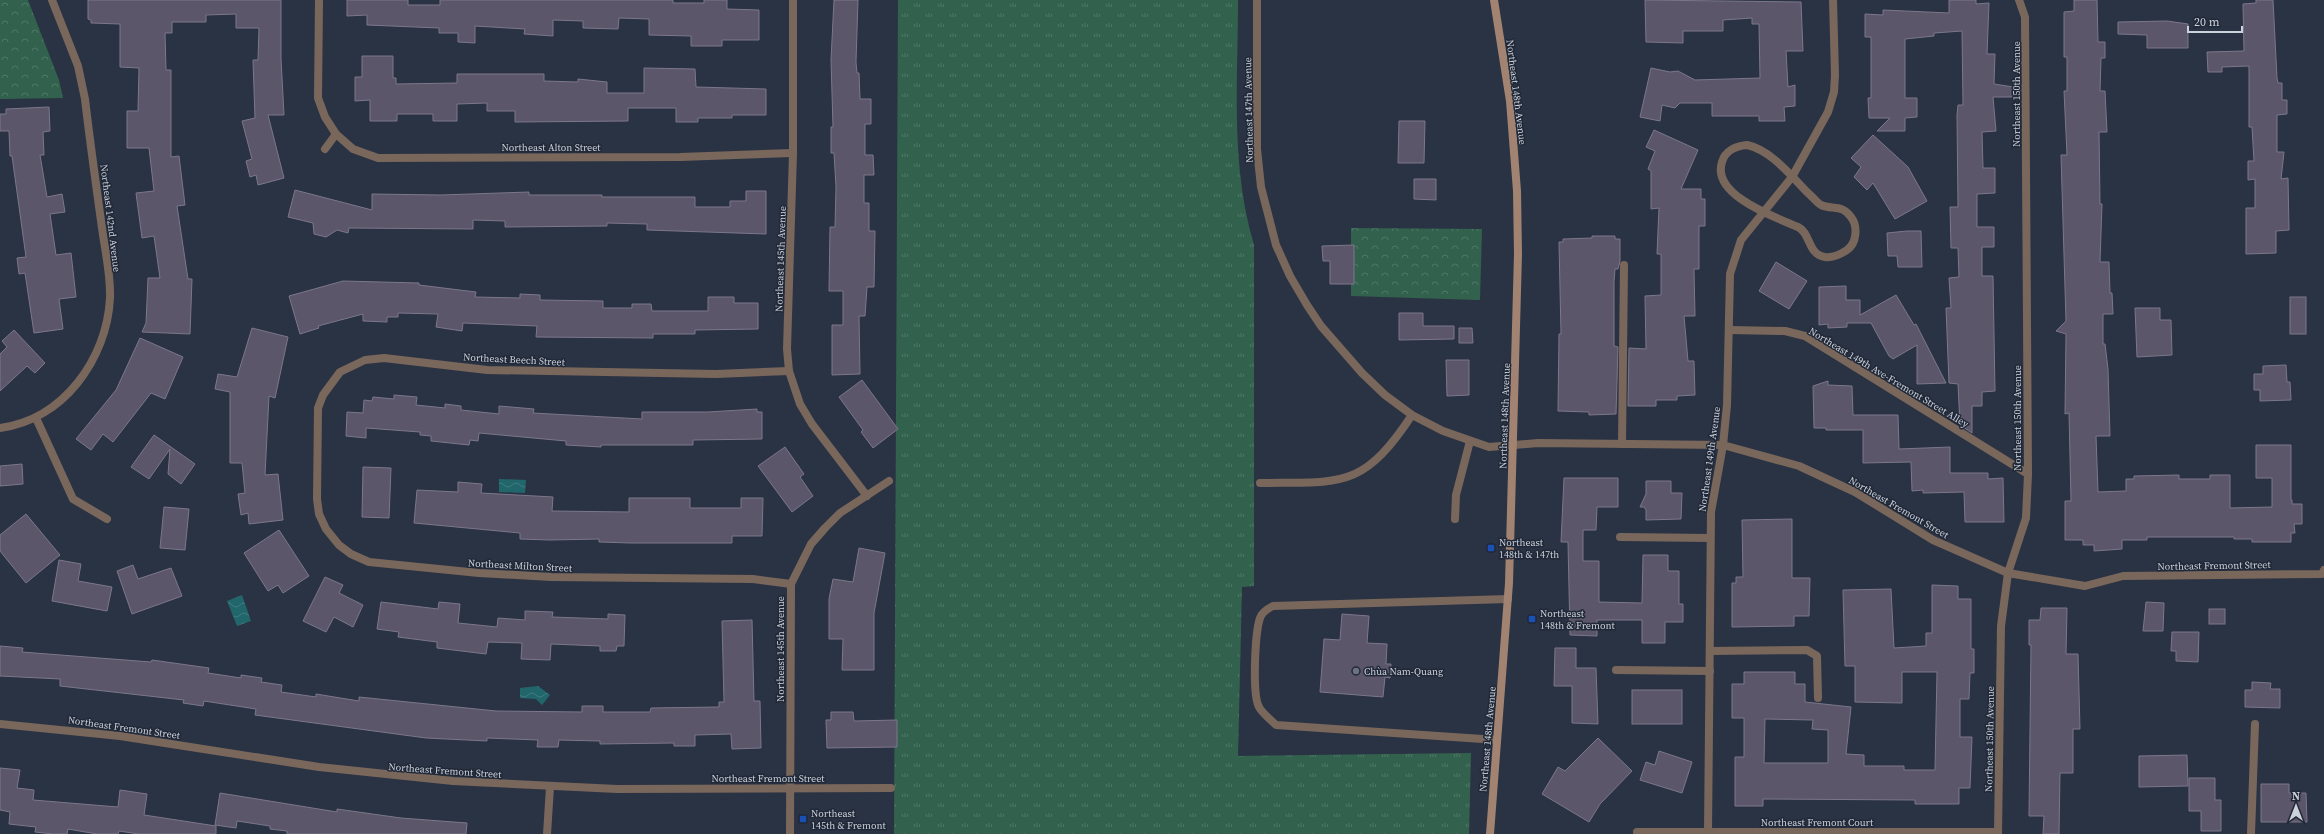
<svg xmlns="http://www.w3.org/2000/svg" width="2324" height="834" viewBox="0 0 2324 834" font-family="'Source Serif 4',serif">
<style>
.grass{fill:url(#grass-tufts)}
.forest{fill:url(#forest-crowns)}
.water{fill:url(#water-waves)}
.building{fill:#5b5669;stroke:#7c778a;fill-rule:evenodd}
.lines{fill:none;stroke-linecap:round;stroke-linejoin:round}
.service{stroke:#7a675c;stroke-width:8}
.minor{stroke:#7a675c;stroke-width:8}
.secondary{stroke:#a28372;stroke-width:8}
.transit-dot{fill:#1a4fb4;stroke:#212938;stroke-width:1.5}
.worship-dot{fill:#6b7280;stroke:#212938;stroke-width:1.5}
.labels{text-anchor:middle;stroke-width:3;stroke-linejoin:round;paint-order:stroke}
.street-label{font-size:10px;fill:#ccd2dc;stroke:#212938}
.poi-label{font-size:10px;fill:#ccd2dc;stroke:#212938;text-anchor:start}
</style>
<defs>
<pattern id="grass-tufts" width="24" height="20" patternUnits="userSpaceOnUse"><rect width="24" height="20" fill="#32624d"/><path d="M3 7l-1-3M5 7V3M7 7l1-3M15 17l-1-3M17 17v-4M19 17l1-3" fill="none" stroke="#4e7866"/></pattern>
<pattern id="forest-crowns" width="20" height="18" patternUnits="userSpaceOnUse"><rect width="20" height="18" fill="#32624d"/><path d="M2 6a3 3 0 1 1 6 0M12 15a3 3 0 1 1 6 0" fill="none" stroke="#4e7866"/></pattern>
<pattern id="water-waves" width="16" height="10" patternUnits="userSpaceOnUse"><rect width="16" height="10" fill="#21666b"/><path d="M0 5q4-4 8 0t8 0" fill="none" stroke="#407b80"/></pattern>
</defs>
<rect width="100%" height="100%" fill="#2a3343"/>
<path class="grass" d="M898,0H1238C1238,82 1230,165 1254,245V586L1242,587L1238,756L1471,753L1469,834H894Z"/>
<g class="forest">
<path d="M0,0H28L59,80L63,98L0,99Z"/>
<path d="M1351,228L1482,229L1480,300L1351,296Z"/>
</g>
<g class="water">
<path d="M499,479L526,480L525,493L499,492Z"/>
<path d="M242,595L251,621L237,626L227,601Z"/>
<path d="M538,686L550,695L542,705L536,699L520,698V688Z"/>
</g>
<g class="building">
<path d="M88,0H281V59L284,115H268L284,178L258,185L256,175L250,177L246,161L252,159L242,121L255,118L253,60H258L259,28H236V14L206,15V22H172V33H165L166,70H171V157L179,156L185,205L177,206L188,279H192L190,334L142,332L146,323L148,278H160L154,236L142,238L136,193L154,191L149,148H127V111H138L139,68L120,67V24L91,23V20L88,19Z"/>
<path d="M347,0H408V5H440V0H673V3H704V0H727V9L759,10V40H722V46H691V36L649,35V19L619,18L618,29L583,28V21L553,20V36L524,34L525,29L475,26V43L458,42V33H439V28L367,25V15L347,16Z"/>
<path d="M834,0H858L856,62L857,73H859L860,99H871V124H865V155H873L874,175H864V203H869V231H875L874,287H867L865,316H859L860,374L832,375V325H843V291H829L830,227H835L836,187L834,153H831V127H833L831,60Z"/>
<path d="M1645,0L1801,2L1803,51H1786L1788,87L1795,85V106L1784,107L1785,121H1759V116H1712V103H1680L1675,108L1662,105L1660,121L1640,117L1651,68L1670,72L1678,71L1695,80L1760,78L1759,24H1752V18L1723,20V31H1683V43L1646,42Z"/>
<path d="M1949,0H1976V4L1989,3L1987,54H1995L1994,84L2020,88V97H1993L1996,131L1982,132L1983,168H1995V193L1977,194V227H1994V247H1982V276H1993L1995,391L1982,392V406H1972V433L1960,425L1958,384L1949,383L1946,308H1951L1949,278L1959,277L1958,248H1951L1950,207H1958L1957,115L1958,105H1963L1962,31L1934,33V36L1905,39V98H1917V117L1905,118V131H1877L1890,118H1869L1868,98H1871V37H1865V14L1883,15V10L1949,13Z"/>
<path d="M2074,0H2097L2098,42H2105V58H2101L2100,91H2105L2107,132H2099L2100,204H2102L2100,262H2109L2110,293H2112L2113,314H2103V344H2105L2108,369L2110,436H2096L2098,492L2126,491V479H2134V476L2179,475V479H2210V475H2230V508L2272,507V478H2256V445H2291V500H2292V504H2302V524H2294L2295,533H2291V542H2252V539H2234V537H2147V540H2122V549L2094,551V545H2083V540H2065V501H2071L2069,413L2065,414L2066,334L2056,331L2066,321L2061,155H2067L2064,91H2067V57H2064V12L2074,11Z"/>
<path d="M2256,0H2273L2277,78L2278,83H2282V100H2287V114L2277,115V152H2284L2281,179L2288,178L2289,230L2276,231V253L2246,254V208H2255V179L2248,180V161H2254L2252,127H2249V66L2222,67V72H2208L2207,52L2244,51L2243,4L2256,3Z"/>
<path d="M2167,21L2188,24V48H2147V35L2118,34V22Z"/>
<path d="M362,56H393V78H396V84L457,83V74H544V81L578,82V79L607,82V93H644V68L695,69L696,87L766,89V115H732V118H698V122H676V108H628V121L515,122V111H487V103L457,104V121H433V114H397V121H370V100L355,101V77H362Z"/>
<path d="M49,107L50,131L43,132L44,155H40L47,197L62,194L65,212L50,214L56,255L71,253L76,297L59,299L63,329L34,333L25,273L19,274L17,258L26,257L12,156H10L9,131H0V114H6V109Z"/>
<path d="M1399,121H1425L1424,163H1398Z"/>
<path d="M1654,130L1698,150L1681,189H1701V199H1705V226H1699V269H1694L1695,316H1684L1688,361H1694L1695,395L1677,396V400H1656V406H1628L1629,348L1646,349L1645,296L1661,295V254H1657L1659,208L1651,209V171L1648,169L1655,151L1646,147Z"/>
<path d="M1873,135L1908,167L1927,201L1895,219L1873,183L1867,190L1854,177L1861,167L1851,158Z"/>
<path d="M1414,179H1436V200L1414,199Z"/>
<path d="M295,190L372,210V194L441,195L529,192V195H602V197H695V207H730V201H746V191H766V234L647,230V224L607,223V226L505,227V221L473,220V229L349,228L348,233L337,230L326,237L314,234L313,223L288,217Z"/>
<path d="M1907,231H1921L1922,267H1898L1897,256H1888L1887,233Z"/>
<path d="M1592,236H1615V239H1620V261L1618,269H1615L1614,282V346L1618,347L1616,414L1589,415V412L1558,411L1559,334H1561L1559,242H1563V239L1592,238Z"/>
<path d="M1354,245V284H1330V261H1323L1322,246Z"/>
<path d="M1776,262L1807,281L1789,309L1759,291Z"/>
<path d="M343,281L419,283V285L476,292L475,297L520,298V294L540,295V300L603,301V308H632V304H651L652,311H708V297H734V303H758V329L695,330V334H653V338L536,337L537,326L463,323L462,331L436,327L438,314L398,313V317H387V322L363,321V314L318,326L319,328L300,334L289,296Z"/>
<path d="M1846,286V300H1860V315L1896,295L1914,325L1916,324L1946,383L1917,384V345L1893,359L1889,356L1871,323H1847V327L1828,328V324L1819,325V287Z"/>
<rect x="2290" y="297" width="16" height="37"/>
<path d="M2135,308H2160V320H2171L2172,355L2137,357Z"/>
<path d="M1399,313H1423V326H1454V339L1399,340Z"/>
<path d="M252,328L288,337L275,398L269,396L265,475L278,474L283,520L249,524L248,513L241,515L238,494L245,493L242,463H230V392L215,389L218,374L237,377Z"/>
<path d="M1459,328H1472L1473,343H1459Z"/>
<path d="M14,330L45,363L35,373L27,366L0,391V354L7,347L2,341Z"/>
<path d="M140,338L183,357L165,399L151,393L113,442L103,434L91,450L76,439L116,390Z"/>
<path d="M1446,360H1469V395L1447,396Z"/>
<path d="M2286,365L2287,382H2290L2291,400L2260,401V390H2254V374H2263V366Z"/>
<path d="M862,380L898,429L873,448L861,432L863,430L839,397Z"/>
<path d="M1828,381V385L1852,386L1853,415H1898L1899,449L1950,447V473H1988V479L2003,478L2004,522H1965L1964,492L1923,493V490L1912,491L1911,462L1863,463V430H1826V428H1814L1813,386Z"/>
<path d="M394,395L417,397L416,405L445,408V404L461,406V410L499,414V406L534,409L533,413L642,419V412H708L757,409V412H762V439L693,440V445H601V447L566,445V441L479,433L478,441L470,440L469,445L431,441V436L420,435V432L366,428V438L346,436L347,412L363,413L364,400L372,401L373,397L394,399Z"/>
<path d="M154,435L195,464L181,484L168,474L170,449L149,479L131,467Z"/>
<path d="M785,447L804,474L800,477L813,496L792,512L758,466Z"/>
<path d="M22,464L23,484L0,486V466Z"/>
<path d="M363,467L391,468L389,518L362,517Z"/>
<path d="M1564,478H1618V507H1597L1596,530H1583V561H1599V602L1642,603L1643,555H1668V571H1679V604H1683V622H1665V643H1642V620H1597V636L1570,635L1568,542H1561Z"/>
<path d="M1646,481H1671V493H1682L1681,519L1646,520V510L1644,507H1640L1646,494Z"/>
<path d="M458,482L482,484L481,493L553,497L552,511L629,512V498H690V508H741V498H763L762,536H732V543H630L599,542V539L550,540L520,539V533L414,523L417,490L458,492Z"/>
<path d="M164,507L189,509L185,550L160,548Z"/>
<path d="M26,514L60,555L26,583L0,551V535Z"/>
<path d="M1792,519V578H1810L1809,616H1794V626L1732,627V583H1736V577H1743L1742,520Z"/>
<path d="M279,530L309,576L283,593L278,585L268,591L244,553Z"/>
<path d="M859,548L885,553L874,613V670H842L843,639H829V599L833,579L853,582Z"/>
<path d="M59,560L81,564L78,581L112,587L107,611L52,601Z"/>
<path d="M133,565L138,579L171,568L182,596L132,614L117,571Z"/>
<path d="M325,577L343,585L339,593L363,605L353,627L334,617L326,632L303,621Z"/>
<path d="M1932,585L1958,586V599H1971V649H1974V673H1970L1969,699H1960V737H1972L1970,788H1959V804H1915V800L1763,799V806H1735V757H1744V718H1732V684H1744V672H1795V684H1805V702L1851,707L1846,754L1864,755V766H1904V770H1935L1937,672H1902V703L1855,702V666H1845L1843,590L1891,589L1894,648L1926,646V633H1932ZM1765,719L1813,720L1812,729L1828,730V763H1764Z"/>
<path d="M381,602L438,609L439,602L460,604L458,623L497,627L498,618L525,620V611L553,612L552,617L608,619V614L625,615L624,646H617L616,651H600V646L551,644L550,660L521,659L522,643L488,642L486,654L437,648V642L398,637L399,632L377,629Z"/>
<path d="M2146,602L2164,603L2163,631H2143Z"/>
<path d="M2041,608H2067L2066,654H2078L2080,729H2073V773H2060L2059,834H2043L2044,816H2029L2031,645H2029V620H2040Z"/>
<rect x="2209" y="609" width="16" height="15"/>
<path d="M1342,614L1369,616L1367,643L1387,644L1386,664H1391L1390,678L1385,677L1383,697L1320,692L1324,639L1340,640Z"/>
<path d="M752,620L754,701H760L761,748L732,749L731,734L695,735V746H674V743L600,744V741L559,740L558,747H537L538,740L487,738V741L426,738L255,715L256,709L204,701L203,706L183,703L184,700L60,686V679L0,676V646L23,648L22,652L151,662L152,660L209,668L208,673L241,678V675L262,678L261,682L282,685L281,692L316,697V694L359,701V697L496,711L582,712V706H603V712H650L651,708L719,707V702H724L722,621Z"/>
<path d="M2172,632H2199L2198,662L2176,661V651H2171Z"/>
<path d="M1555,648H1576V668H1596L1598,724L1572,723V686H1554Z"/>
<path d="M2252,682L2271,683L2270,689H2280V708L2245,707V690H2252Z"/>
<rect x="1632" y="690" width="50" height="34"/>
<path d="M831,712H853L854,721L897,720V747L827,748L826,720H831Z"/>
<path d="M1598,738L1632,771L1600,804L1589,822L1542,794L1558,767L1565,771Z"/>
<path d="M1659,751L1692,762L1682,793L1640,780L1646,762L1655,765Z"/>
<path d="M2187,755L2188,786L2139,787V756Z"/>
<path d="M0,768L20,770L17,788L34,790L33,800L118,807L120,790L147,794L144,815L216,826V834H139L119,831L118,834H97L68,829L67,834H53L35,832L36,827L9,824L10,812L0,810Z"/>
<path d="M2189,778H2215V800H2221V831H2201V811H2189Z"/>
<path d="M2261,784H2289V793H2306L2307,822H2261Z"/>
<path d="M220,793L337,812V809L401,818L467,823L466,834H287V831L270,829V826L237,821L236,828L215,825Z"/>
</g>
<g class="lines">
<g class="service">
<path d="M1729,330L1785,331L1805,336L2028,474"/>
<path d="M1622,444L1624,265"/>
<path d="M1620,537L1710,538"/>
<path d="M1710,651L1807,650L1817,656L1818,698"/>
<path d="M1616,670L1710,671"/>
<path d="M1497,740L1276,725C1271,720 1262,713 1259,707C1252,694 1255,633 1260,618C1262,612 1267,609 1273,606L1508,599"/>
</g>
<g class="minor">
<path d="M319,0L318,98L325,117L336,134L353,149L378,158L680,157L793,153"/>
<path d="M793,0V153L787,349L789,371L800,404L812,424L867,496"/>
<path d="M1257,0V149L1261,187L1276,245L1290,276L1307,305L1321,326L1362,373L1385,395L1412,415L1443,431L1489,447L1538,443L1723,445L1799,466L1855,492L1933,540L2008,573L2085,586L2123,576L2322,574L2324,570"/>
<path d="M1747,145C1771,150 1791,176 1808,193C1812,196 1817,203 1821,205C1832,210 1842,204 1851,217C1858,226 1857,243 1847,250C1841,254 1833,258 1825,257C1807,254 1811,233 1798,227C1775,217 1711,195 1722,162C1725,151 1736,146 1747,145Z"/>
<path d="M325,149L336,134"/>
<path d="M789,371L716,374L487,370L384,358L365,360L340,372L323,395L318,408L317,499L319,514L326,529L339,545L351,554L369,562L479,573L551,577L753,579L791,584"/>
<path d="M36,418L73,499L107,519"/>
<path d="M0,428C63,420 107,359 110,298C111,275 105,251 102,228C96,185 90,142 85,99L78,66L52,0"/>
<path d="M1260,483C1343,482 1363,489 1412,415"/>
<path d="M1455,519L1456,495L1470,441"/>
<path d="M0,724L120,736L319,767L453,781L617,789L891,788"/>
<path d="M1637,832H1998"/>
<path d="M1708,833L1711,512L1723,445L1727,405L1730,274L1741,240L1792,177L1828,112L1834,92L1835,75L1833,0"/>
<path d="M547,834L550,787"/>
<path d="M790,834L791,584L811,544L825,528L840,513L889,481"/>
<path d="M1998,834L2001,626L2008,573L2026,518L2028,474L2025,17L2019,0"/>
<path d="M2251,834L2255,724"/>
</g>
<path class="secondary" d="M1490,834L1509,583L1518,254L1517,191L1510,101L1494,0"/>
</g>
<g class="transit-dot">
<rect x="1487" y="544" width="8" height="8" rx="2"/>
<rect x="1528" y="615" width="8" height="8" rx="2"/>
<rect x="799" y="815" width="8" height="8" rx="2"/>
</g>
<circle class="worship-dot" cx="1356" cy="671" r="4"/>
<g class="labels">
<g class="street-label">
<text transform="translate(1517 92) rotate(83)" y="4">Northeast 148th Avenue</text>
<text transform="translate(2016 94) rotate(-90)" y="4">Northeast 150th Avenue</text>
<text transform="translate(1248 110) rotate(-91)" y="4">Northeast 147th Avenue</text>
<text x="551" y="151">Northeast Alton Street</text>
<text transform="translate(111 218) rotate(83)" y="4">Northeast 142nd Avenue</text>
<text transform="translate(780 259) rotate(-88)" y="4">Northeast 145th Avenue</text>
<text transform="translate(514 359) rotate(3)" y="4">Northeast Beech Street</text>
<text transform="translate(1889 377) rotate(31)" y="4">Northeast 149th Ave-Fremont Street Alley</text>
<text transform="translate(1504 416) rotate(-88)" y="4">Northeast 148th Avenue</text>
<text transform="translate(2017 418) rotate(-90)" y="4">Northeast 150th Avenue</text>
<text transform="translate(1709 459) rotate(-82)" y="4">Northeast 149th Avenue</text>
<text transform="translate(1899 507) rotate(30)" y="4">Northeast Fremont Street</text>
<text transform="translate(520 565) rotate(3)" y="4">Northeast Milton Street</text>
<text transform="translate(2214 565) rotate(-1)" y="4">Northeast Fremont Street</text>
<text transform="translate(780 649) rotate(-90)" y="4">Northeast 145th Avenue</text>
<text transform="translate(124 727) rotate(8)" y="4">Northeast Fremont Street</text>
<text transform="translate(1487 739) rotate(-85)" y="4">Northeast 148th Avenue</text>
<text transform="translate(1989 739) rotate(-89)" y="4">Northeast 150th Avenue</text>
<text transform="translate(445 770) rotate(4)" y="4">Northeast Fremont Street</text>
<text x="768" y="782">Northeast Fremont Street</text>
<text x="1817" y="826">Northeast Fremont Court</text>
</g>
<g class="poi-label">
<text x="1499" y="546">Northeast<tspan x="1499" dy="12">148th &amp; 147th</tspan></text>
<text x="1540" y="617">Northeast<tspan x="1540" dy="12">148th &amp; Fremont</tspan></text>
<text x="1364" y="675">Chùa Nam-Quang</text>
<text x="811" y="817">Northeast<tspan x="811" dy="12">145th &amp; Fremont</tspan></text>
</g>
</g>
<g transform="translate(2296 806)" stroke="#212938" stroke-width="3" paint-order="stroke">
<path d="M0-3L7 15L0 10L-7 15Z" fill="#ccd2dc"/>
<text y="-6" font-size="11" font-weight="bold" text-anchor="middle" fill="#ccd2dc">N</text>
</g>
<path d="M2188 26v6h54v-6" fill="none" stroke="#ccd2dc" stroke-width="2"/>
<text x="2194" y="26" font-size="12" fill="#ccd2dc" stroke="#212938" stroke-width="3" paint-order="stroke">20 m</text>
</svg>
